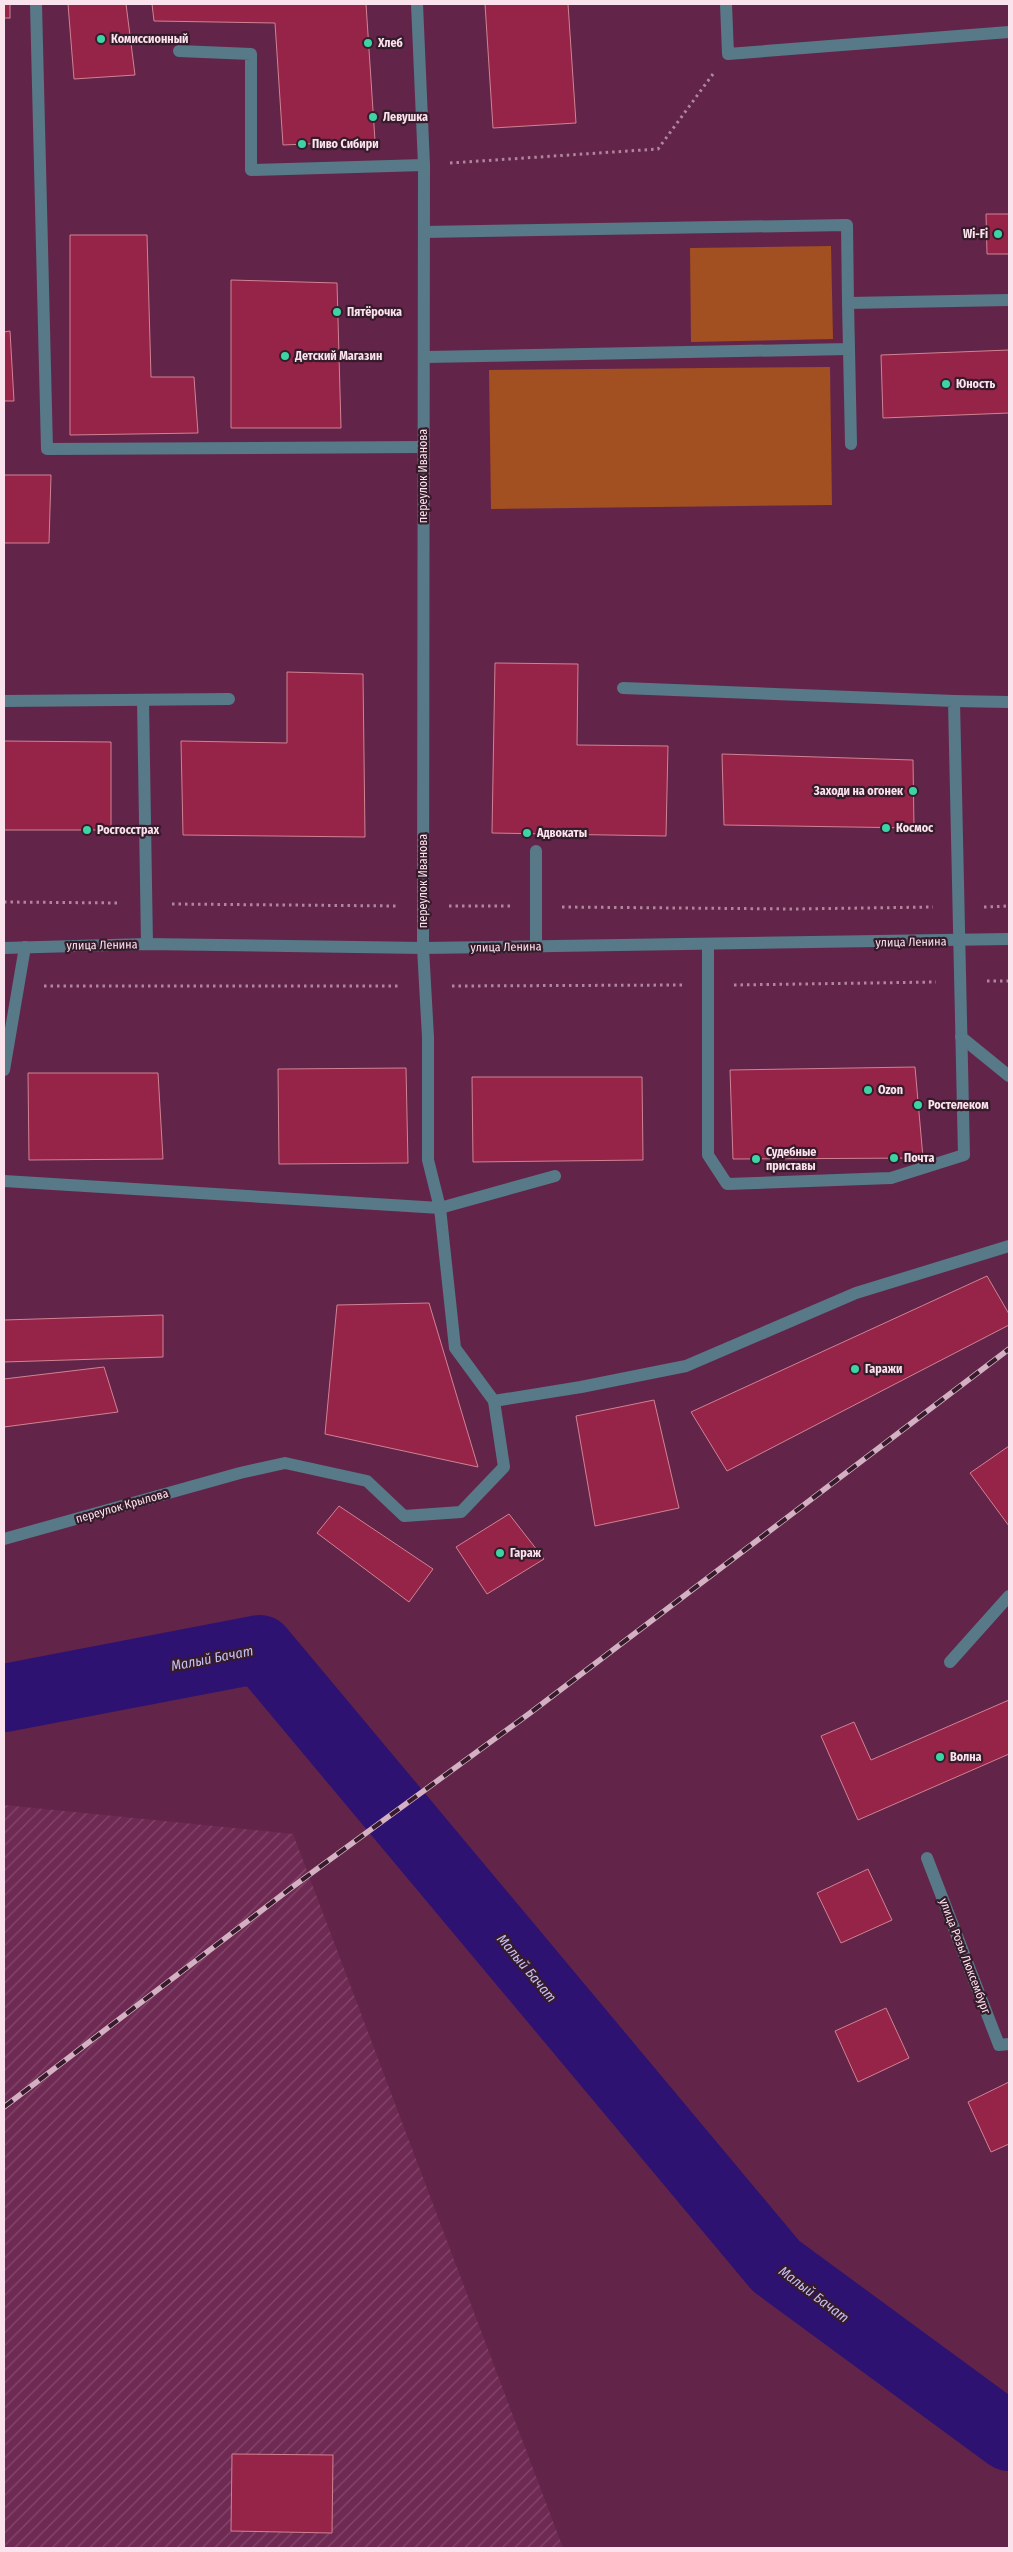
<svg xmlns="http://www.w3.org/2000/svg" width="1013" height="2552" viewBox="0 0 1013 2552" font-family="'Fira Sans Condensed',sans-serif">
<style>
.industrial{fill:url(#industrial-furrows)}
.green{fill:#a24f21}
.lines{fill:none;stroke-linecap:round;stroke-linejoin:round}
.river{stroke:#2e1272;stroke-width:68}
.building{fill:#952448;stroke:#d18292}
.path{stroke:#b0859d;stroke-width:3;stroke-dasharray:2.5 4;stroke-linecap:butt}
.minor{stroke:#587988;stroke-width:12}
.rail-casing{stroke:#d3b1c3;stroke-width:5.5}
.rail{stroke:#361b2a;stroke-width:4;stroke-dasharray:11;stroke-linecap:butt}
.poi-dot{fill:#3cd4a4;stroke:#361b2a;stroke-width:2}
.labels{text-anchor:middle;stroke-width:4.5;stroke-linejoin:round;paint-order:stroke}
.poi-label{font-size:12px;font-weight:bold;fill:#fbe3ee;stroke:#361b2a;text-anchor:start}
.street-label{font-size:12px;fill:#fbe3ee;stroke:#361b2a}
.water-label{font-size:14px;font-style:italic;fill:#c3c1f4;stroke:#361b2a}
</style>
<defs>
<pattern id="industrial-furrows" width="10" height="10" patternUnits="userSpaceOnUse" patternTransform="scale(1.25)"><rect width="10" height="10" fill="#6f2a53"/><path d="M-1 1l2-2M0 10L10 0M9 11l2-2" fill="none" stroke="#84496c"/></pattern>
</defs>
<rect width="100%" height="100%" fill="#622549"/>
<path class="industrial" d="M4,1805L293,1834L563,2548H4Z"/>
<g class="green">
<path d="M831,246L833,339L691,342L690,248Z"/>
<path d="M830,367L832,505L491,509L489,370Z"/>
</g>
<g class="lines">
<path class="river" d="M4,1698L260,1649L776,2266L1009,2437"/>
</g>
<g class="building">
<rect x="4" y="4" width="6" height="14"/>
<path d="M68,4H126L135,75L74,79Z"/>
<path d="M152,4H366L375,141L283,145L275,23L154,21Z"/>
<path d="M485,4H568L576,123L493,128Z"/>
<path d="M986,214H1009V254H987Z"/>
<path d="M70,235H147L151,377H194L198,433L70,435Z"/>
<path d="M231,280L337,283L341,428H231Z"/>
<path d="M10,331L14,401H4V332Z"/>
<path d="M1009,350V413L883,418L881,355Z"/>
<path d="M4,475H51L49,543H4Z"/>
<path d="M495,663L578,664L577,745L668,746L666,836L492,833Z"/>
<path d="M287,672L363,674L365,837L183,835L181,741L287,743Z"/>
<path d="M4,741L111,742V830H4Z"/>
<path d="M722,754L913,760L914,828L724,825Z"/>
<path d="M915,1067L923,1158L733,1159L730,1070Z"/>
<path d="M406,1068L408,1163L279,1164L278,1069Z"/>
<path d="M28,1073H158L163,1159L29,1160Z"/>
<path d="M472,1077H642L643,1160L473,1162Z"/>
<path d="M987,1276L1009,1314V1325L727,1471L691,1412Z"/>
<path d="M429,1303L478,1467L325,1434L337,1305Z"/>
<path d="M163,1315V1357L4,1362V1320Z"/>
<path d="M104,1367L118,1412L4,1427V1379Z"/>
<path d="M654,1400L679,1508L595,1526L576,1416Z"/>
<path d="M1009,1446V1526L970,1473Z"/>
<path d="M339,1506L433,1569L409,1602L317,1533Z"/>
<path d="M509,1514L544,1559L487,1594L456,1547Z"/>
<path d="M1009,1700V1754L858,1820L821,1736L854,1722L871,1760Z"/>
<path d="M868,1869L892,1920L841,1943L817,1893Z"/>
<path d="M886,2008L909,2058L858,2082L835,2031Z"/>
<path d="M1009,2082V2144L991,2152L968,2102Z"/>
<path d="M232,2454L333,2455L332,2533L231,2531Z"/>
</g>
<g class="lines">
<g class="path">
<path d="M450,163L658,149L713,74"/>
<path d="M4,902L121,903"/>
<path d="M172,904L398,906"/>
<path d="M449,906H511"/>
<path d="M562,907L794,909L933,907"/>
<path d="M984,907L1009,906"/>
<path d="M987,981H1009"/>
<path d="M734,985L936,982"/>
<path d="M44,986H401"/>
<path d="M452,986L683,985"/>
</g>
<g class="minor">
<path d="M36,4L47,449L423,447"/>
<path d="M417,4L424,165L423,948L428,1037V1160L440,1208L455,1348L494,1401L581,1387L686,1366L856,1293L1009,1246"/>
<path d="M726,4L728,54L1009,32"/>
<path d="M179,51L251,54V170L424,165"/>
<path d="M424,232L847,225L848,303"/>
<path d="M849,349L851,444"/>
<path d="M425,357L849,349L848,303L1009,300"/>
<path d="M623,688L954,701L964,1155L891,1178L727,1184L708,1155V945"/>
<path d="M143,700L147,944"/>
<path d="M4,701L229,699"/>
<path d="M954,701L1009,702"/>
<path d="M536,851V946"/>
<path d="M4,948L147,944L423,948L1009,939"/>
<path d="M961,1037L1009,1076"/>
<path d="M4,1070L25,947"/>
<path d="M4,1181L440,1208L555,1176"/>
<path d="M4,1539L240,1473L285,1463L367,1481L404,1516L461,1512L504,1467L494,1401"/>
<path d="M950,1662L1009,1596"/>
<path d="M927,1858L999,2045L1009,2044"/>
</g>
<defs>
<path id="rail" d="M4,2107L291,1888L530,1713L1009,1349"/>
</defs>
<use href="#rail" class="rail-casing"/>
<use href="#rail" class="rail"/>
</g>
<g class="poi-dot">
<circle cx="101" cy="39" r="5"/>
<circle cx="368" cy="43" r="5"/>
<circle cx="373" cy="117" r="5"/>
<circle cx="302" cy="144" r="5"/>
<circle cx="998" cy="234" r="5"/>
<circle cx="337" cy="312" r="5"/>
<circle cx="285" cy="356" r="5"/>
<circle cx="946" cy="384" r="5"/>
<circle cx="913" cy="791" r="5"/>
<circle cx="886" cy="828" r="5"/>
<circle cx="87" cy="830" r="5"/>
<circle cx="527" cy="833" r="5"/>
<circle cx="868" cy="1090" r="5"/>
<circle cx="918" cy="1105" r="5"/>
<circle cx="894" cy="1158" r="5"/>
<circle cx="756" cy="1159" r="5"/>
<circle cx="855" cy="1369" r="5"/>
<circle cx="500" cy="1553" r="5"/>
<circle cx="940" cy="1757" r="5"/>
</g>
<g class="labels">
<g class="poi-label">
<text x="111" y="43">Комиссионный</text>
<text x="378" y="47">Хлеб</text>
<text x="383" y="121">Левушка</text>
<text x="312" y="148">Пиво Сибири</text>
<text x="988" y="238" text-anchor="end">Wi-Fi</text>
<text x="347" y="316">Пятёрочка</text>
<text x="295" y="360">Детский Магазин</text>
<text x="956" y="388">Юность</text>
<text x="903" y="795" text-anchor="end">Заходи на огонек</text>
<text x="896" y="832">Космос</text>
<text x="97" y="834">Росгосстрах</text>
<text x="537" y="837">Адвокаты</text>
<text x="878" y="1094">Ozon</text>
<text x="928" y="1109">Ростелеком</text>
<text x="766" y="1156">Судебные<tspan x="766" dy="14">приставы</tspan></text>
<text x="904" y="1162">Почта</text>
<text x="865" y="1373">Гаражи</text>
<text x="510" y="1557">Гараж</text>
<text x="950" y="1761">Волна</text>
</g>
<g class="street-label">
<text transform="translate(423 476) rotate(-90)" y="4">переулок Иванова</text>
<text transform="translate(423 881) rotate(-90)" y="4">переулок Иванова</text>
<text transform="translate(911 942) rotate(-1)" y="4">улица Ленина</text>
<text transform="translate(102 945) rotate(-1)" y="4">улица Ленина</text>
<text transform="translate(506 947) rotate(-1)" y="4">улица Ленина</text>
<text transform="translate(122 1506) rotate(-16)" y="4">переулок Крылова</text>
<text transform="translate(965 1956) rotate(69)" y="4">улица Розы Люксембург</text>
</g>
<g class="water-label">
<text transform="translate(212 1658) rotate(-11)" y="5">Малый Бачат</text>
<text transform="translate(527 1968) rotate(50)" y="5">Малый Бачат</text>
<text transform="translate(814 2294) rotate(37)" y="5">Малый Бачат</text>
</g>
</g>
<rect width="1013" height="2552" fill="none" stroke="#fbe3ee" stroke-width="10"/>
</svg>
